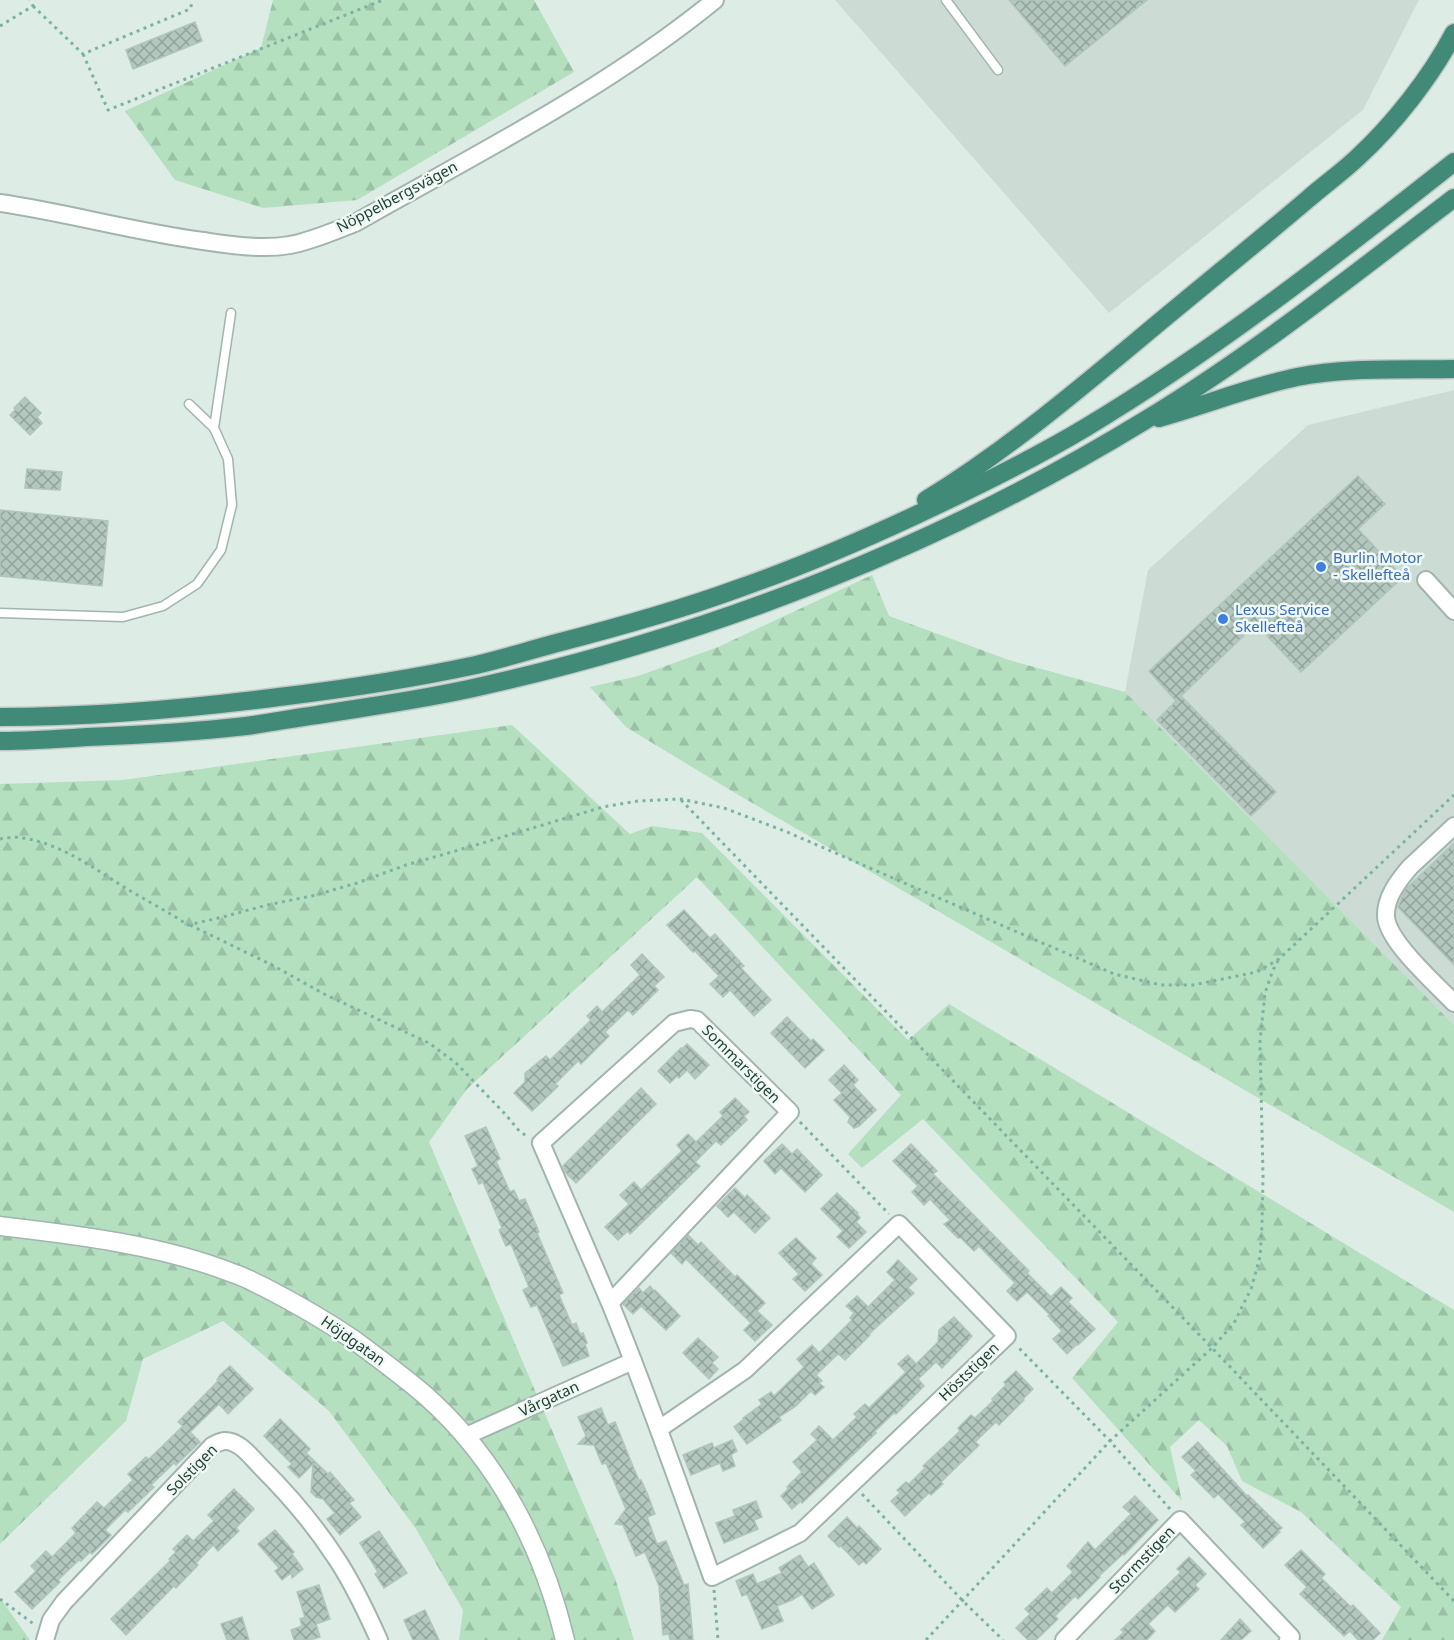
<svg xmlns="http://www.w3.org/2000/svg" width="1454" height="1640" viewBox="0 0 1454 1640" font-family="'Noto Sans',sans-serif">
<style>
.built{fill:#ccdcd4}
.forest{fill:url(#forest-firs)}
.building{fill:url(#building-cross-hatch);stroke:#b0c6bd;stroke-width:1.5}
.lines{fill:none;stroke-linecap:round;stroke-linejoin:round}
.service-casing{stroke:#a1b4ad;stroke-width:11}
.minor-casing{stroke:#a1b4ad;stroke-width:20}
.tertiary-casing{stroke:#a1b4ad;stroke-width:21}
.trunk-casing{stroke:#c0c9c6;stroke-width:21}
.path{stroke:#7bb3a1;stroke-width:3;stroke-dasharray:3 4.5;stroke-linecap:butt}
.service{stroke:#fff;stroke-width:8}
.minor{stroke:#fff;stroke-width:16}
.tertiary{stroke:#fff;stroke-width:18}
.trunk{stroke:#428a78;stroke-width:18}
.shop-dot{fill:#3f7fe0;stroke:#eff8f3;stroke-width:2}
.labels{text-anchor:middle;stroke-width:5;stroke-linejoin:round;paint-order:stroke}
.street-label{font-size:15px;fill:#1e3d34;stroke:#eff8f3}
.shop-label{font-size:15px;fill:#366cbe;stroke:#eff8f3;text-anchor:start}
</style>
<defs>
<pattern id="forest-firs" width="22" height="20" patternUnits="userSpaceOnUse" patternTransform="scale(1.5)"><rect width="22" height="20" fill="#b4e0bf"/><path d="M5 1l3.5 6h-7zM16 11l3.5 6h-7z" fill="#9ac1a5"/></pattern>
<pattern id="building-cross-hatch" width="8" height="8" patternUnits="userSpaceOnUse" patternTransform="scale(1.5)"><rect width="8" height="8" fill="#b3c7be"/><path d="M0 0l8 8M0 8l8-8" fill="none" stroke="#91a39b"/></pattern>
</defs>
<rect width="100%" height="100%" fill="#deece6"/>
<g class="built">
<path d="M835,0H1419L1363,110L1109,313Z"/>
<path d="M1454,390V1025L1125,692L1148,570L1308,425Z"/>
</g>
<g class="forest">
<path d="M273,0H534L574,72L357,200L263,208L175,180L125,111L261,48Z"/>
<path d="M872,575L889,616L1009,660L1125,692L1454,1025V1212L730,790L626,727L590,687L638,676L718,647Z"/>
<path d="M512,725L630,834L652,826L702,833L908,1040L949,1004L1454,1310V1640H1382L1401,1607L1301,1512L1242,1481L1227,1446L1199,1420L1170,1447L1182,1501L1072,1378L1118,1322L923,1119L862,1168L848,1154L901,1095L697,877L467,1089L429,1142L615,1578L634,1640H459L463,1610L416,1529L329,1411L223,1321L143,1359L126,1421L0,1544V784L123,780Z"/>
<path d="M0,1598L30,1640H0Z"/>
</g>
<g class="building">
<path d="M1009,0H1147L1065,66Z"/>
<path d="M195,22L202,41L133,69L126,50Z"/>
<path d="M25,397L41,413L37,417L42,423L30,435L10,415L15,410L14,408Z"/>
<path d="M27,469L62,472L60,490L25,488Z"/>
<path d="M1358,476L1385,504L1358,529L1403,577L1301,672L1256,624L1181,696L1276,792L1251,816L1157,720L1176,701L1149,671Z"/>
<path d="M0,510L108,521L102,586L0,576Z"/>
<path d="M1454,843V965L1398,907L1405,890Z"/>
<path d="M684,910L710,938L715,934L744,966L741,968L771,1000L754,1016L730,990L723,997L710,984L719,976L695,951L693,952L667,925Z"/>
<path d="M642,954L664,977L654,986L658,990L633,1015L628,1010L605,1032L609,1036L581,1064L578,1061L555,1084L558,1086L548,1096L532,1111L514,1093L525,1082V1073L546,1056L550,1060L591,1020L587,1016L597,1006L602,1012L640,975L631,965Z"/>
<path d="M787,1017L811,1041L813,1039L824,1050L805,1068L771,1033Z"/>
<path d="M687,1044L709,1065L695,1079L687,1070L679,1078L677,1076L670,1083L658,1071L681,1048L682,1049Z"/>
<path d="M844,1065L858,1080L853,1085L876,1110L859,1126L854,1128L848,1122L850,1117L834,1100L842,1093L829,1080Z"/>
<path d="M641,1088L656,1104L576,1183L565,1172L563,1166Z"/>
<path d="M735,1098L749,1112L744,1116L747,1120L721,1145L716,1141L695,1162L700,1166L630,1234L628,1231L618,1240L605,1227L629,1204L620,1195L634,1182L641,1190L682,1151L677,1145L688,1134L696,1142L723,1116L720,1112Z"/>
<path d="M486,1127L500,1159L496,1161L510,1192L514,1190L519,1201L525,1199L539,1232L537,1233L563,1293L559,1295L572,1325L576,1323L580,1334L583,1333L587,1343L585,1344L589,1356L569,1364L563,1366L537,1305L531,1307L523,1290L529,1287L511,1244L506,1246L499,1230L502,1228L483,1182L479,1184L472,1169L478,1166L465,1136Z"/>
<path d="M782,1144L792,1154L797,1149L822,1175L805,1192L781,1168L775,1174L764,1161Z"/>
<path d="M911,1144L937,1171L933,1174L1029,1271L1027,1273L1051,1297L1061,1287L1072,1298L1068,1302L1095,1329L1078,1345L1077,1344L1067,1354L1053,1339L1062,1331L1048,1316L1050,1315L1027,1292L1017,1301L1007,1291L1015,1283L979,1246L974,1251L961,1238H958L944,1224L950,1220L930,1199L924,1205L912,1192L918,1186L893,1161Z"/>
<path d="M735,1188L745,1198L747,1195L770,1218L755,1233L734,1212L728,1217L717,1206Z"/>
<path d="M837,1193L858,1213L857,1214L860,1218L856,1222L866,1232L849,1248L837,1237L843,1231L821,1209Z"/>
<path d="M688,1235L698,1245L701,1242L735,1277L737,1275L765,1303L757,1311L772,1325L755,1341L744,1330L751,1323L686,1259L682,1264L671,1253Z"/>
<path d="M796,1238L816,1258L811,1264L822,1275L805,1291L793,1279L799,1274L779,1253Z"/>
<path d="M898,1260L917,1279L908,1288L914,1293L869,1334L870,1335L845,1360L838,1354L816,1375L822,1381L819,1383L824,1387L815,1395L811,1391L796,1406L779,1417L781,1420L747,1444L734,1427L744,1419L743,1418L762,1404L759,1400L771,1392L774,1396L804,1367L797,1359L812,1345L819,1353L852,1320L850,1318L854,1313L846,1306L857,1296L868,1307L895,1280L887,1272Z"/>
<path d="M650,1286L654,1291L655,1290L680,1316L666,1330L641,1306L633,1314L623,1304L639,1288L643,1293Z"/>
<path d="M954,1317L972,1336L966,1343L942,1368L936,1362L918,1379L924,1386L896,1414L894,1413L874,1432L876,1433L802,1503L801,1501L792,1509L781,1496L788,1489L787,1487L802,1472L793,1462L817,1440L811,1434L819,1426L833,1440L857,1417L854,1414L865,1404L869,1408L906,1372L898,1364L908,1355L916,1364L938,1342L939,1330Z"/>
<path d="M698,1338L718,1357L712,1363L718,1369L709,1379L683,1353Z"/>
<path d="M230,1366L253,1389L228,1414L219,1404L190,1432L200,1442L176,1465L174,1463L151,1485L154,1487L128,1512L125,1510L105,1530L111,1535L92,1554L90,1552L81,1561L79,1560L58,1580L60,1582L32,1609L15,1592L36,1571L31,1566L46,1551L52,1557L76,1533L72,1528L97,1502L104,1508L133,1480L128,1474L146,1457L149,1459L183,1426L178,1422L218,1381L217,1380L220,1375Z"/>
<path d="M1016,1371L1033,1389L1023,1399L1024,1400L999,1425L996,1422L975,1442L979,1445L941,1482L943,1484L931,1495L929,1493L905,1516L891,1501L900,1493L897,1490L906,1482L909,1484L925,1468L923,1466L960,1431L958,1428L971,1415L975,1418L993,1401L992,1399L1006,1385L1004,1382Z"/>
<path d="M601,1408L608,1425L615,1422L634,1469L639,1480H641L647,1493L655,1514L647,1517L657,1544L666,1541L684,1585L688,1584L693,1640H670L669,1634L663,1635L659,1586L645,1552L636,1556L623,1525L615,1524L626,1509L606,1463L602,1464L594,1445L578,1444L586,1436L578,1417Z"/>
<path d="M280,1419L310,1449L306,1453L328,1474L330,1472L354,1500L349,1503L361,1517L340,1535L327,1519L335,1513L323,1499L316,1497L311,1492L313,1464L299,1478L288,1467L292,1464L264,1436Z"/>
<path d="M732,1440L737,1451L731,1455L735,1466L723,1471L720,1463L691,1475L683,1455L712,1443L714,1448Z"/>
<path d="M1198,1442L1247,1496L1248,1495L1282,1528L1278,1531L1280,1532L1263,1548L1241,1525L1245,1522L1218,1494L1214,1498L1191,1475L1196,1471L1182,1457Z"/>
<path d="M234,1489L254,1509L236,1528L239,1531L218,1551L213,1545L196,1563L198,1565L176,1588L174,1586L126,1635L111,1619L170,1561L169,1559L176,1552L173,1549L187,1535L193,1541L214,1521L208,1515Z"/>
<path d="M1135,1496L1158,1520L1124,1555L1123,1554L1099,1576L1100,1577L1078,1599L1075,1596L1055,1616L1058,1619L1036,1640H1028L1016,1628L1030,1614L1025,1609L1047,1588L1052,1593L1073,1572L1067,1566L1088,1542L1095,1550L1131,1514L1123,1507Z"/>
<path d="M756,1501L762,1517L754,1520L758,1529L724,1543L716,1523L735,1516L733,1510Z"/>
<path d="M847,1517L857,1528L859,1526L881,1549L866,1564L863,1561L859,1565L841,1546L839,1547L828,1536Z"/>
<path d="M275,1530L294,1552L292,1554L303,1569L292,1578L291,1573L282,1580L275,1571L279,1568L258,1544Z"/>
<path d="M379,1531L407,1573L384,1588L375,1574L378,1572L360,1543Z"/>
<path d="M1301,1550L1325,1574L1321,1578L1351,1607L1353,1605L1380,1633L1373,1640H1358L1350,1631L1344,1636L1300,1594L1307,1587L1285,1565Z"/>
<path d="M800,1555L808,1567L814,1563L834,1595L812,1609L802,1594L792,1600L777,1606L783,1621L762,1629L747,1594L742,1596L736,1581L753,1574L757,1584L782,1573L779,1568Z"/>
<path d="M1189,1557L1206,1574L1195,1585L1199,1589L1175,1612L1168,1605L1148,1624L1155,1631L1147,1640H1115L1124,1632L1121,1630L1181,1572L1177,1569Z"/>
<path d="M319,1585L330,1619L316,1624L320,1637L310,1640H294L291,1630L302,1626L300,1619L305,1617L297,1592Z"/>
<path d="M425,1610L439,1640H413L404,1620Z"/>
<path d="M242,1617L249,1640H227L221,1624Z"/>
<path d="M1240,1619L1251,1631L1241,1640H1221Z"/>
</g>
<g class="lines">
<defs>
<g id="service">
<path d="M946,0L998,70"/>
<path d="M189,404L214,428"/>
<path d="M0,613L123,617L163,606L197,584L221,550L232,505L228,459L214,428L231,313"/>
</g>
<g id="minor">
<path d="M0,203C68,213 135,232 203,241C231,245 261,250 290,245C312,241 334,231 355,223C478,153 606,89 715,0"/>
<path d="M1426,580L1454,611"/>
<path d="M1454,826L1410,867C1398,881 1385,898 1386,917C1388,942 1436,984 1454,1003"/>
<path d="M610,1303L790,1112L697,1020L690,1019L674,1023L541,1143C564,1196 587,1249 610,1303C647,1393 679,1485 712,1577L800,1533L1007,1336L899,1224L745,1370L659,1429"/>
<path d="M466,1436L633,1361"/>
<path d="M45,1640L51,1620L64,1602L212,1446C216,1444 220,1441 225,1441C240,1441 251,1457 261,1467C288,1494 313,1523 334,1555C352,1581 366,1611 379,1640"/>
<path d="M1064,1640L1180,1520L1291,1637L1288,1640"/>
</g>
<path id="tertiary" d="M0,1226C77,1235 163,1245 235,1274C245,1277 255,1283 264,1287C295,1303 325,1320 354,1340C378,1358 403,1376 426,1396C498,1460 543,1547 565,1640"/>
<g id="trunk">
<path d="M1159,418C1205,405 1250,387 1297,377C1348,367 1402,370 1454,369"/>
<path d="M926,500C1019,443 1101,370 1185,301C1226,267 1267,234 1308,199C1324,185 1341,173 1357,158C1393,125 1431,77 1454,33"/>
<path d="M0,717C94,717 186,709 279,697C345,689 411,679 476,665C502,659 527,651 553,644C615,628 677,611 737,589C797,568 856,543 914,516C972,489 1030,461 1085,428C1215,350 1335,256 1454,162"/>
<path d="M0,741C29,741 58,739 87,737C140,735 194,732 246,726C270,723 294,718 317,715C372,706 427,699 482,686C714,634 941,545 1144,421C1253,355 1353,275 1454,198"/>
</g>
</defs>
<use href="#service" class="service-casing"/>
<use href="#minor" class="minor-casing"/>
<use href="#tertiary" class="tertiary-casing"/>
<use href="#trunk" class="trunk-casing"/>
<g class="path">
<path d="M33,6L83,54L190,9L193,0"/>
<path d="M0,26L33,6L30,0"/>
<path d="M83,54L108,110L383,0"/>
<path d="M681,800L1212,1348L1454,1601"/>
<path d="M0,839C7,838 16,836 23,838C61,844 92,867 124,887C145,900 167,911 188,925L223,917L267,905L316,895L357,883L406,865L452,852L603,807L638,801L680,799L724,808L787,832L1114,974L1161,985H1193L1257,972L1279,959L1454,795"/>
<path d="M190,925L272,965L326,995L429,1043L456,1063L506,1115L520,1132L529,1137"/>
<path d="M800,1122L889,1214"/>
<path d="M862,1494L963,1601L1003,1640"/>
<path d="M1170,1509L1110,1441L1212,1348L1234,1323L1251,1289L1260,1257L1262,1225L1263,1176L1260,1041L1265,993L1273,970L1278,961"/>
<path d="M714,1590L718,1640"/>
<path d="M0,1599L35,1625"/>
<path d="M926,1640L1110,1441L1017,1346"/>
</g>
<use href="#service" class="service"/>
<use href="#minor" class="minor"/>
<use href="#tertiary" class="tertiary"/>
<use href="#trunk" class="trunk"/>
</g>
<g class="shop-dot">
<circle cx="1321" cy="567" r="6"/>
<circle cx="1223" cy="619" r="6"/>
</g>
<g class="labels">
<g class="street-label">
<text transform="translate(397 197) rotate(-28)" y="5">Nöppelbergsvägen</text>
<text transform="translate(741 1064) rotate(45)" y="5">Sommarstigen</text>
<text transform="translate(353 1341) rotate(35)" y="5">Höjdgatan</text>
<text transform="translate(969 1372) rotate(-44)" y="5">Höststigen</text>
<text transform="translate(549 1399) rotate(-25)" y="5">Vårgatan</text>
<text transform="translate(192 1470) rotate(-45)" y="5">Solstigen</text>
<text transform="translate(1142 1560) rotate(-46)" y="5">Stormstigen</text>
</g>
<g class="shop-label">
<text x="1333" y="563">Burlin Motor<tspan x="1333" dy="17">- Skellefteå</tspan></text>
<text x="1235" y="615">Lexus Service<tspan x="1235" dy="17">Skellefteå</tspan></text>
</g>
</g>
</svg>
